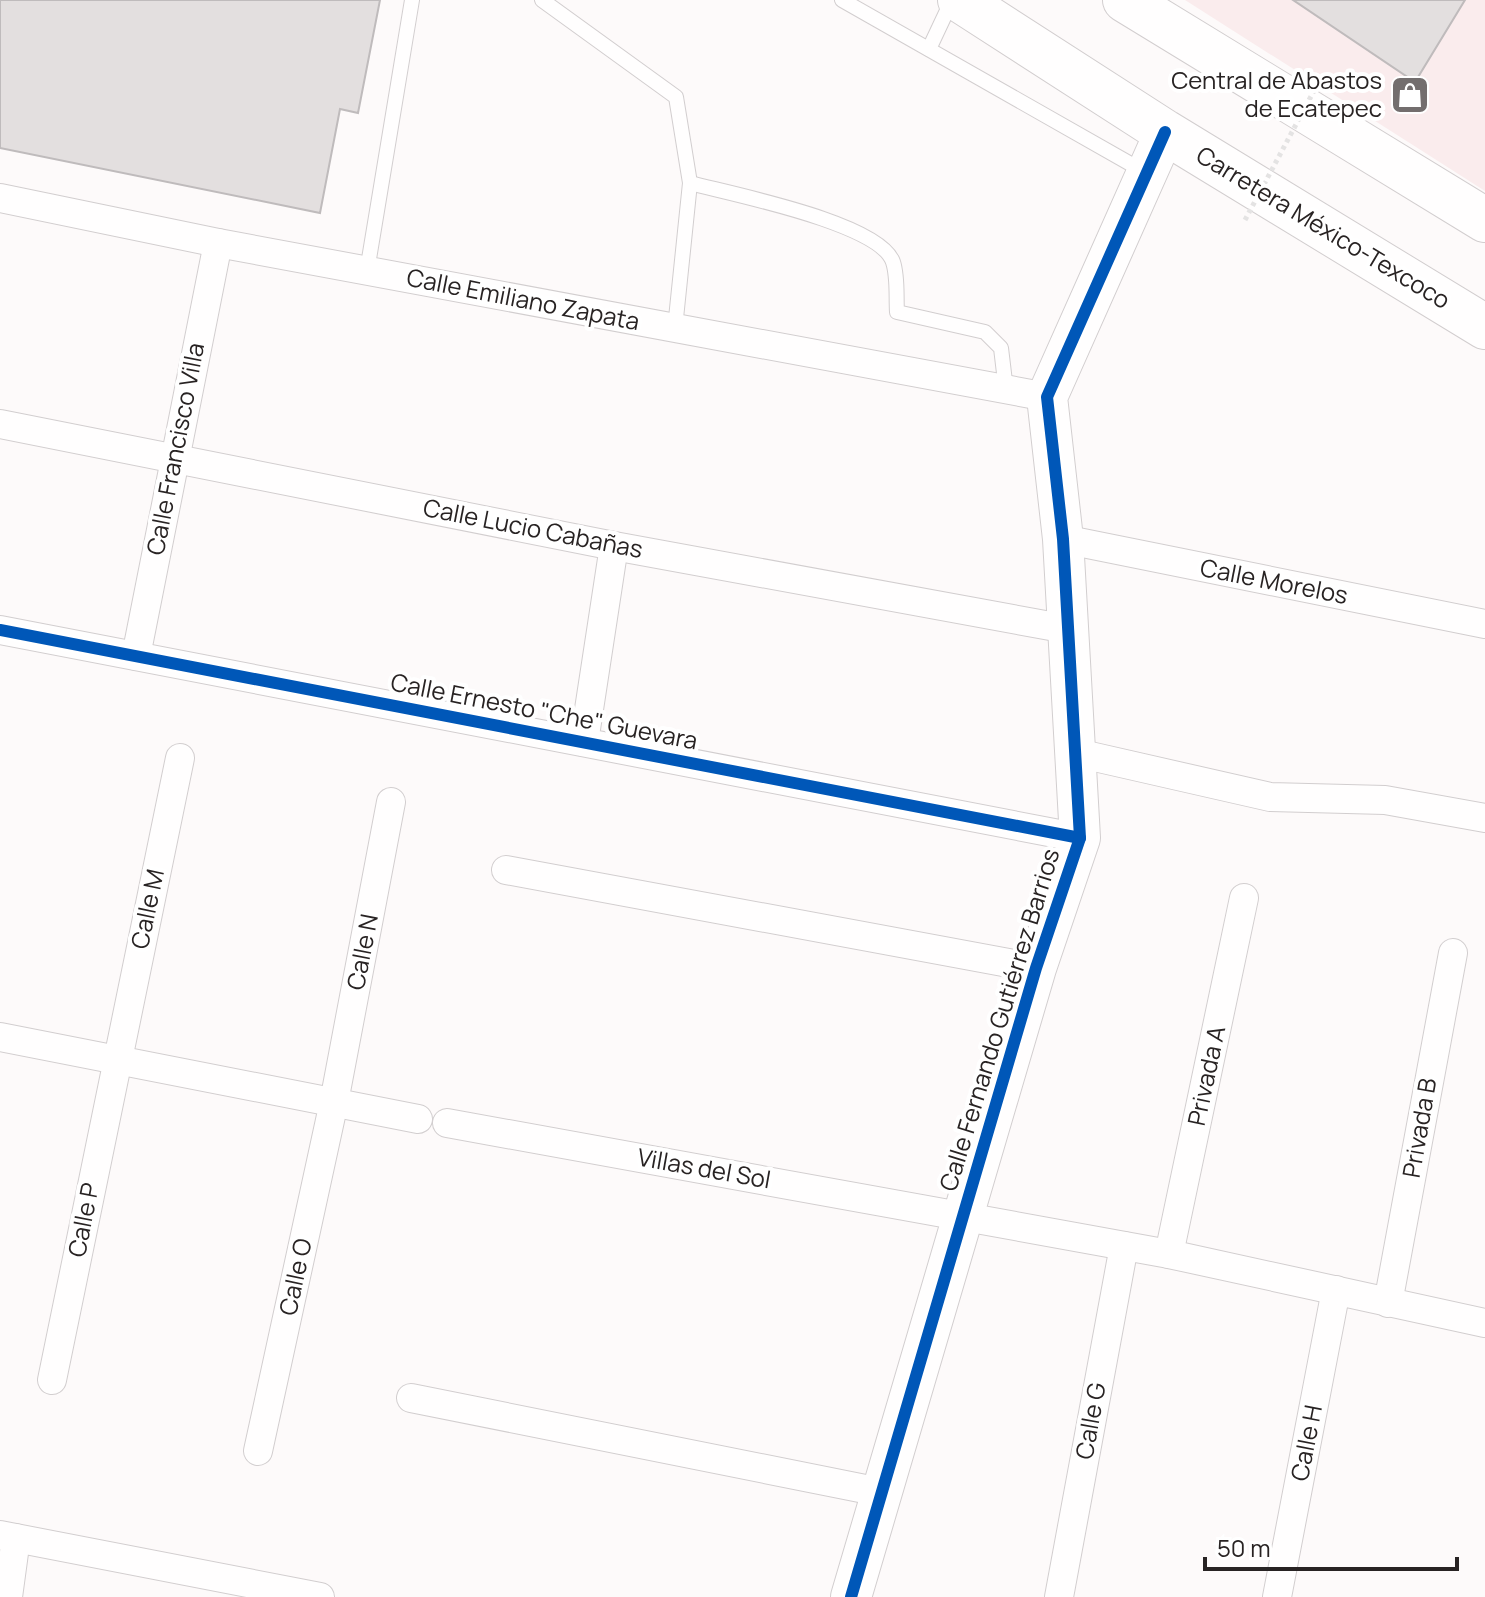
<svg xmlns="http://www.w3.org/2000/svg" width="1485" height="1597" viewBox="0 0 1485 1597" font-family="Manrope,sans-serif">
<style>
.built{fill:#faeced}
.building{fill:#e3dfdf;stroke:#bfbbbc;stroke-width:2}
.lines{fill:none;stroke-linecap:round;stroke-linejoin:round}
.lane-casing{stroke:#d2cecf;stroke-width:16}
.street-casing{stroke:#d2cecf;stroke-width:30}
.secondary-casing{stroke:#d2cecf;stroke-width:42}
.highway-casing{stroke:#d2cecf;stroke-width:46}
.lane{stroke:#fffefe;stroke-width:14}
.street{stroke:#fffefe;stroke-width:28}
.secondary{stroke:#fffefe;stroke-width:40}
.highway{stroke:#fffefe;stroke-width:44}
.path-bridge{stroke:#e4e3e3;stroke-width:5;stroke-dasharray:4 4;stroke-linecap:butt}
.cycleway-casing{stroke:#fff;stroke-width:17}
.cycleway{stroke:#0057b8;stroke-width:12}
.labels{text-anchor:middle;stroke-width:8;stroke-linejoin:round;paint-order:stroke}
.poi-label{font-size:24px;fill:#282323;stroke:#fff;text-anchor:end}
.street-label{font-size:24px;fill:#282323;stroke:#fff}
</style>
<rect width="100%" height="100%" fill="#fdfafa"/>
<path class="built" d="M1185,0H1485V191Z"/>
<g class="building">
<path d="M0,0H380L358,113L340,109L320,213L0,148Z"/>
<path d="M1293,0H1465L1415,82Z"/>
</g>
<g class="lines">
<defs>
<g id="lane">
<path d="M542,0L676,97L690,183L675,328"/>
<path d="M842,0L1143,171"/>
<path d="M929,49L952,0"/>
<path d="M690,183C731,194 880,223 893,262C898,277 896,297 897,312L985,332L1001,348L1006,390"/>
<path d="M367,271L412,0"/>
</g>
<g id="street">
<path d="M0,198L218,243L1047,397"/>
<path d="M0,424L614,546L1067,629"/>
<path d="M1063,539L1485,624"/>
<path d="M0,630L1080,838"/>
<path d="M136,656L218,243"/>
<path d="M584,742L614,546"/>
<path d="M1077,753L1270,797L1385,800L1485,818"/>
<path d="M506,870L1036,968"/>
<path d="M0,1037L418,1119"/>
<path d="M447,1123L1169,1254L1485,1323"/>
<path d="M1169,1254L1244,898"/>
<path d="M1388,1303L1453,953"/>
<path d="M52,1380L180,758"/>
<path d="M411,1398L880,1492"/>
<path d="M258,1451L334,1102L391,802"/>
<path d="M0,1535L320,1597"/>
<path d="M8,1597L16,1538"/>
<path d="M1059,1597L1124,1246"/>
<path d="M1277,1597L1336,1290"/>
</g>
<path id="secondary" d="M851,1597L1036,968L1080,838L1063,539L1047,397L1165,132"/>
<g id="highway">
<path d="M960,0L1165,132L1485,327"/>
<path d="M1125,0L1485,220"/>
</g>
</defs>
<use href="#lane" class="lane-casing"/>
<use href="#street" class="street-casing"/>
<use href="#secondary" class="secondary-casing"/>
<use href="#highway" class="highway-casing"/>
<use href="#lane" class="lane"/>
<use href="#street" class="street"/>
<use href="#secondary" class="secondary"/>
<use href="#highway" class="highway"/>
<path class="path-bridge" d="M1245,220L1316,87"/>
<defs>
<g id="cycleway">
<path d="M0,630L1080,838"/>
<path d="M851,1597L1036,968L1080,838L1063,539L1047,397L1165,132"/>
</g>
</defs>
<use href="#cycleway" class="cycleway-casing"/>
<use href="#cycleway" class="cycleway"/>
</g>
<defs>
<symbol id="shop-square" viewBox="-11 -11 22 22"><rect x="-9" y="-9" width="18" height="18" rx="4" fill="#736e6e" stroke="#fff"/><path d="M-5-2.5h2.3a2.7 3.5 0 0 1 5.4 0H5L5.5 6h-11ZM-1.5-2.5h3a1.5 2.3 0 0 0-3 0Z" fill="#fff"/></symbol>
</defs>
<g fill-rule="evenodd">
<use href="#shop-square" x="1388" y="73" width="44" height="44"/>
</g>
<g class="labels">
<g class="poi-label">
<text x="1382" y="89">Central de Abastos<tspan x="1382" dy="28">de Ecatepec</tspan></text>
</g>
<g class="street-label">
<text transform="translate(1323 228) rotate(31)" y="8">Carretera México-Texcoco</text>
<text transform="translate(523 300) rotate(11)" y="8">Calle Emiliano Zapata</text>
<text transform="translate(176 449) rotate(-79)" y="8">Calle Francisco Villa</text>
<text transform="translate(533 529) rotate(11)" y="8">Calle Lucio Cabañas</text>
<text transform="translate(1274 582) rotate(11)" y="8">Calle Morelos</text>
<text transform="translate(544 712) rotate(11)" y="8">Calle Ernesto "Che" Guevara</text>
<text transform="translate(148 909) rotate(-78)" y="8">Calle M</text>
<text transform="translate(363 952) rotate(-79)" y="8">Calle N</text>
<text transform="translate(1000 1020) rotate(-73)" y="8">Calle Fernando Gutiérrez Barrios</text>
<text transform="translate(1207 1076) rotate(-78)" y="8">Privada A</text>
<text transform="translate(1420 1128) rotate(-80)" y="8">Privada B</text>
<text transform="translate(704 1169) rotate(10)" y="8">Villas del Sol</text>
<text transform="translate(84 1220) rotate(-79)" y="8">Calle P</text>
<text transform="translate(296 1277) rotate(-78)" y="8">Calle O</text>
<text transform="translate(1091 1421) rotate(-80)" y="8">Calle G</text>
<text transform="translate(1307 1443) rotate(-79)" y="8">Calle H</text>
</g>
</g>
<path d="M1205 1557v12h252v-12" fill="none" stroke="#282323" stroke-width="4"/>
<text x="1217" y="1557" font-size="24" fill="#282323" stroke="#ffffff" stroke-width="6" paint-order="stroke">50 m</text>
</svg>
